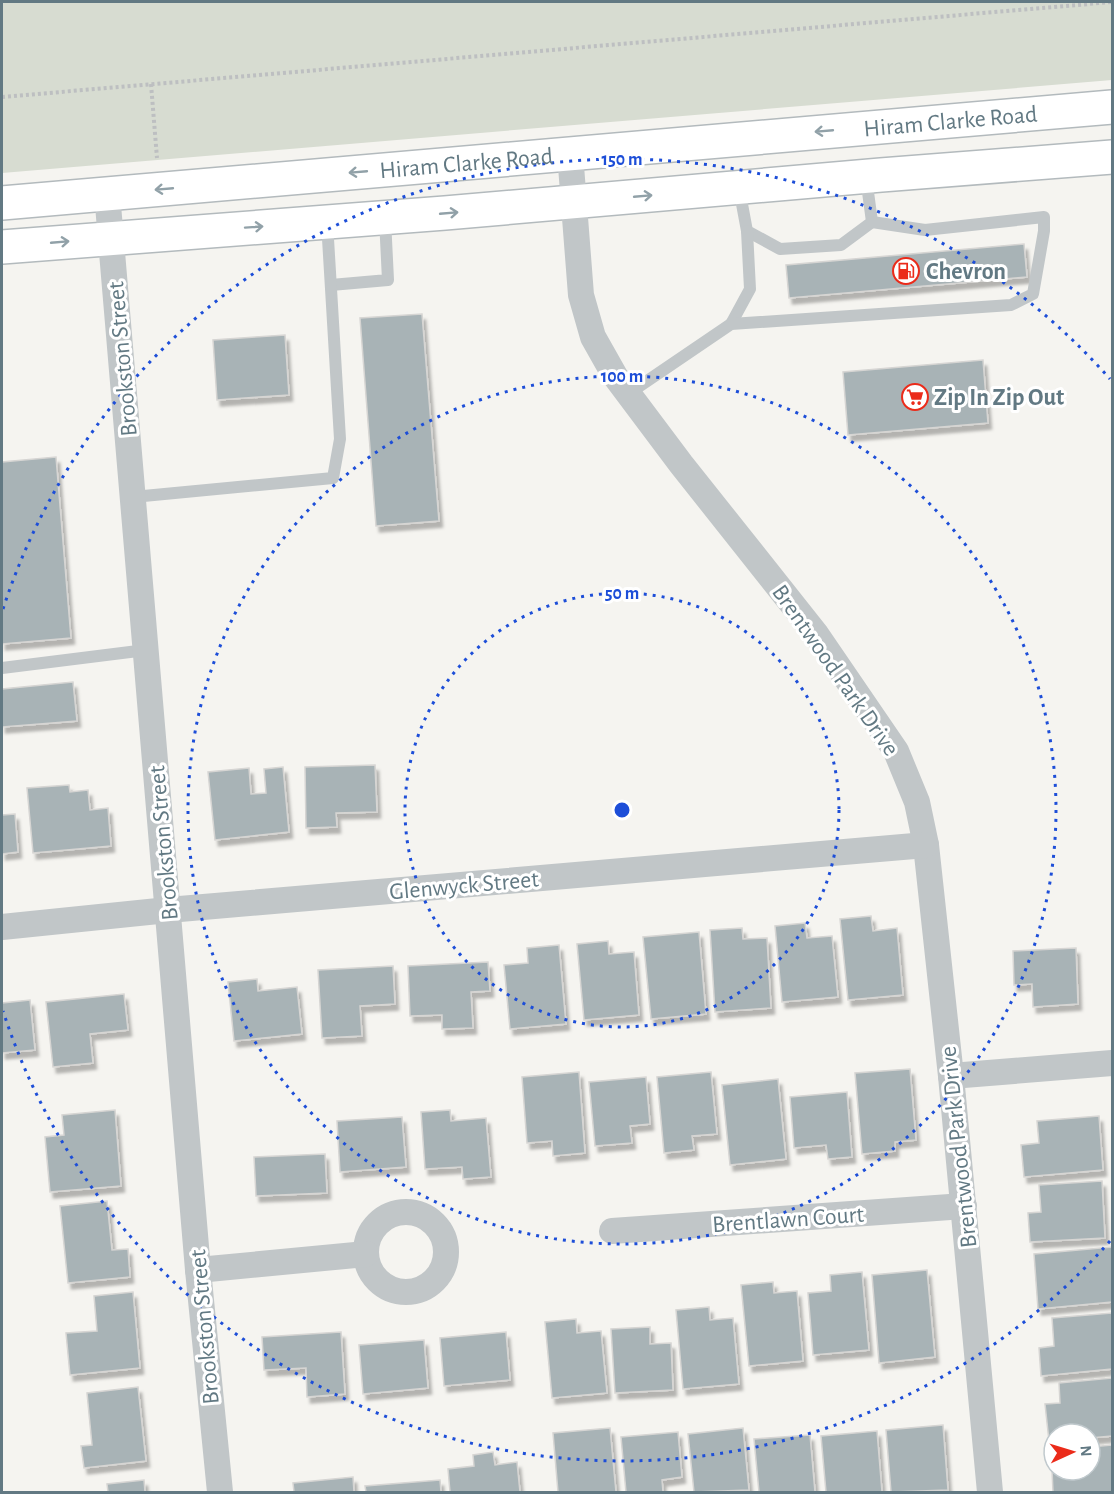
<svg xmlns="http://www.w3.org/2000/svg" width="1114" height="1494" viewBox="0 0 1114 1494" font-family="'Alegreya Sans',sans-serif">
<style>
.green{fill:#d7dcd1}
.building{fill:#a8b3b6;stroke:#d6d5d3;stroke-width:1.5;filter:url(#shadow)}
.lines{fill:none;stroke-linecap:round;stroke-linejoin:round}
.secondary-casing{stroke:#b3babd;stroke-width:36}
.path{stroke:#bdbfc1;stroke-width:4;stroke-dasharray:3 3;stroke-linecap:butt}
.lane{stroke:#c1c6c8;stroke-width:12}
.street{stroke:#c1c6c8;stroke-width:26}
.secondary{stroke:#fff;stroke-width:33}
.oneway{stroke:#91a1a8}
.ring{fill:none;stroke:#1d4ed8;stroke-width:3;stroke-dasharray:3 6}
.labels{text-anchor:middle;stroke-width:6;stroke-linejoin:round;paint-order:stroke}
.street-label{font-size:24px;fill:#627983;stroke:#fff}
.poi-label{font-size:24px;font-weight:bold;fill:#627983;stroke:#fff;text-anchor:start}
.centre{fill:#1d4ed8;stroke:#fff;stroke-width:3}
.ring-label{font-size:18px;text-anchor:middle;font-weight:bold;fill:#1d4ed8;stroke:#fff;stroke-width:6;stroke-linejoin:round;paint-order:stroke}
</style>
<defs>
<filter id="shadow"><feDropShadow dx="3.5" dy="6" stdDeviation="1.5" flood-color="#0004"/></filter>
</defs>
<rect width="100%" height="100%" fill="#f5f4f0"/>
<path class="green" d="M2,2H1112V80L2,173Z"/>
<g class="building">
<path d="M1024,244L1027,277L789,298L786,265Z"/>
<path d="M422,314L439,521L376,526L360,318Z"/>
<path d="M285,335L289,395L217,400L213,340Z"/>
<path d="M983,360L988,423L848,435L843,372Z"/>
<path d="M56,457L71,638L2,644V462Z"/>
<path d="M73,682L77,721L2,727V689Z"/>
<path d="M375,765L377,812L336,813L337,827L306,828L305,767Z"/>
<path d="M283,767L289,832L215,840L208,772L249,768L251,794L266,793L264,769Z"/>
<path d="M69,785L70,792L88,790L90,810L108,808L111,846L33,853L27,788Z"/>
<path d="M15,814L18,852L2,854V815Z"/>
<path d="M871,916L873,931L897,928L903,995L848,1000L840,919Z"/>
<path d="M805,923L807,938L832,936L838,997L782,1002L775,926Z"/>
<path d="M742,928L743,939L767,938L771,1008L715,1012L710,930Z"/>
<path d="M699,932L706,1014L651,1019L643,937Z"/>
<path d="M608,941L609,954L634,952L639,1015L584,1020L577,944Z"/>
<path d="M559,945L566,1024L510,1029L504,965L528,963L527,948Z"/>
<path d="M1076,948L1078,1004L1033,1007L1032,984L1014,985L1013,951Z"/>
<path d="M488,962L490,991L471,992L473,1028L442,1029V1015L410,1016L408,966Z"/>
<path d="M393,966L395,1004L360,1006L362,1036L322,1038L318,970Z"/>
<path d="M257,979L258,991L297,987L302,1034L234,1041L228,982Z"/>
<path d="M124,994L128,1030L90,1034L93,1063L53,1067L46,1002Z"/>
<path d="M30,1000L35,1050L2,1053V1003Z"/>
<path d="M910,1069L916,1140L895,1142V1151L862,1154L855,1073Z"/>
<path d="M579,1072L585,1153L553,1156L552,1141L527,1143L522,1077Z"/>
<path d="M711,1072L717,1134L692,1136L694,1150L664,1153L657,1077Z"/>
<path d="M646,1077L650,1124L630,1126L632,1143L595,1146L589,1082Z"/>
<path d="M778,1079L786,1159L730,1165L722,1085Z"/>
<path d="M847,1092L852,1157L828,1159L826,1145L794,1148L790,1097Z"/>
<path d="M115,1110L121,1186L50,1192L45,1137L64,1135L62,1115Z"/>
<path d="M450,1110L451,1121L486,1118L491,1177L463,1179L462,1167L425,1169L421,1112Z"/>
<path d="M1099,1116L1103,1170L1024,1177L1021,1145L1039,1143L1037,1121Z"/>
<path d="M402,1117L406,1167L340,1172L337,1121Z"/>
<path d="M325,1154L327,1193L256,1196L254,1157Z"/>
<path d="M1102,1181L1105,1238L1030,1242L1028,1213L1041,1212L1039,1185Z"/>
<path d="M107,1201L112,1250L128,1249L130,1277L68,1283L60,1206Z"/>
<path d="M1112,1247V1302L1038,1309L1034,1254Z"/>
<path d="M927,1270L935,1357L879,1363L872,1275Z"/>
<path d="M862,1272L869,1350L813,1355L808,1293L831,1291L830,1275Z"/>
<path d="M773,1282L774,1293L797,1291L803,1361L749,1366L741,1285Z"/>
<path d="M133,1292L140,1368L70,1375L66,1333L97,1331L94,1296Z"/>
<path d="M709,1307L710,1320L733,1318L739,1384L683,1389L676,1310Z"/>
<path d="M1112,1313V1369L1041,1376L1039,1348L1054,1346L1052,1318Z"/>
<path d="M576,1319L577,1333L601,1331L607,1393L552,1398L545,1322Z"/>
<path d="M650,1327V1344L671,1343L673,1390L615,1393L611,1329Z"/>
<path d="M341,1332L345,1394L307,1397L306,1368L264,1370L262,1337Z"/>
<path d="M506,1332L510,1380L444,1386L440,1338Z"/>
<path d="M424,1340L428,1388L363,1394L359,1345Z"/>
<path d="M1112,1378V1436L1090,1438V1434H1054V1441H1049L1045,1404L1060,1403L1059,1383Z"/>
<path d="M138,1387L146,1461L84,1468L81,1446L92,1445L87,1393Z"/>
<path d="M943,1425L948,1490L891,1492L886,1430Z"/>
<path d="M610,1428L616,1492H558L553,1433Z"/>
<path d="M743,1428L749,1490L694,1492L688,1434Z"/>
<path d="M877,1431L882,1492H826L821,1436Z"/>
<path d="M678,1432L682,1477L662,1480L663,1492H626L621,1437Z"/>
<path d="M810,1435L815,1492H759L754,1439Z"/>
<path d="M1112,1445V1492H1053L1052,1470H1090V1447Z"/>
<path d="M493,1452L495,1465L517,1462L520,1492H450L448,1469L474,1466L473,1455Z"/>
<path d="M353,1477L354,1492H294L293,1483Z"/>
<path d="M144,1480L145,1492H108L107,1484Z"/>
<path d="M440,1480L441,1492H366L365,1486Z"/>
</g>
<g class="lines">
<defs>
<g id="secondary">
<path id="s1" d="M2,203L1112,107"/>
<path d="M2,247L445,213L881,175L1112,157"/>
</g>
</defs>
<use href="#secondary" class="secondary-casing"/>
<g class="path">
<path d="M151,84L157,158"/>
<path d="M2,97L1112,2"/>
</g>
<g class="lane">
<path d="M739,188L747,231L780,249L841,245L872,222L866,177"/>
<path d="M331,285L388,280L385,219"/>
<path d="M731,324L750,289L747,231"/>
<path d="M628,394L731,324L1011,305L1033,294L1044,231V217L925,230L872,222"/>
<path d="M133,497L333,478L340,439L327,222"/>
<path d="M2,668L146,650"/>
</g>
<g class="street">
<path d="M570,153L581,295L593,337L615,376L681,464L816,634L896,751L917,802L926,845L951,1076L990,1492"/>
<path d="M107,193L198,1270L220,1492"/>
<path d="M2,927L168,910L926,845"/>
<path d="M951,1076L1112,1063"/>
<circle cx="406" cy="1252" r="40"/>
<path d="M612,1231L964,1206"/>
<path d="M198,1270L366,1254"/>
</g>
<use href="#secondary" class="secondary"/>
</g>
<defs><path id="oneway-shaft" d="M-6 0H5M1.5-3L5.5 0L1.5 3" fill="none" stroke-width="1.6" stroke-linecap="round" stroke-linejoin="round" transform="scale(1.5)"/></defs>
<g class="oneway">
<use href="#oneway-shaft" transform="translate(824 131) rotate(175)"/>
<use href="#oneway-shaft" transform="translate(358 172) rotate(175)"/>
<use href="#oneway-shaft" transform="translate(164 189) rotate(175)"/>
<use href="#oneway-shaft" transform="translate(643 196) rotate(-5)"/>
<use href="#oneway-shaft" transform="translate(449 213) rotate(-5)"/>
<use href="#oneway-shaft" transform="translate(254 227) rotate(-4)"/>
<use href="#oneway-shaft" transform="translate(60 242) rotate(-5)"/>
</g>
<g class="ring">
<circle cx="622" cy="810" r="217"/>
<circle cx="622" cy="810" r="434"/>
<path d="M1110 1241A651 651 0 0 1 3 1011M3 609A651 651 0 0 1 1110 379"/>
</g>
<defs>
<symbol id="fuel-ring" viewBox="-11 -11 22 22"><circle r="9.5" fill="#fff" stroke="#eb2b1a" stroke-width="1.5"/><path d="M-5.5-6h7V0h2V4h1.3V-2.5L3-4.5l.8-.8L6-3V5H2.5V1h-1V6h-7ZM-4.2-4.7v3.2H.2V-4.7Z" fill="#eb2b1a"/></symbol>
<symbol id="supermarket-ring" viewBox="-11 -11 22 22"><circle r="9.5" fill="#fff" stroke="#eb2b1a" stroke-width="1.5"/><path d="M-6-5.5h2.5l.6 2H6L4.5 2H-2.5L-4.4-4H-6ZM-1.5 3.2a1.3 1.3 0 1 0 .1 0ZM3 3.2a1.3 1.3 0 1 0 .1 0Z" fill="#eb2b1a"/></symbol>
</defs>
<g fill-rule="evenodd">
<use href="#fuel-ring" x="891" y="256" width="30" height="30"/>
<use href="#supermarket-ring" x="900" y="382" width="30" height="30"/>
</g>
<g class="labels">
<g class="street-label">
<text dy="8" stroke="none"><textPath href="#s1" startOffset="952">Hiram Clarke Road</textPath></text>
<text dy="8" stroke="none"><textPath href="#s1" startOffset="466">Hiram Clarke Road</textPath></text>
<text transform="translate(122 359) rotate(-95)" y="8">Brookston Street</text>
<text transform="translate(836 670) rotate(55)" y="8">Brentwood Park Drive</text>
<text transform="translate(163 843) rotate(-95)" y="8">Brookston Street</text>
<text transform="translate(464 885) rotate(-5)" y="8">Glenwyck Street</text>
<text transform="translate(958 1147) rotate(-96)" y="8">Brentwood Park Drive</text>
<text transform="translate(788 1219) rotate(-4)" y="8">Brentlawn Court</text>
<text transform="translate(204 1327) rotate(-95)" y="8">Brookston Street</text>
</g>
<g class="poi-label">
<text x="926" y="279">Chevron</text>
<text x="934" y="405">Zip In Zip Out</text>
</g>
</g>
<circle cx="622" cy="810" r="9" class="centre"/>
<g class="ring-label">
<text x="622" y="165">150 m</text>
<text x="622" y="382">100 m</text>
<text x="622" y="599">50 m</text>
</g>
<rect width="1114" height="1494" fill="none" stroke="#627983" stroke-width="6"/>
<g transform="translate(1072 1452) rotate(86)"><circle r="28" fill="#ffffff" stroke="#c0c9cd" stroke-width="1.5"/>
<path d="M0-4.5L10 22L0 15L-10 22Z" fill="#eb2b1a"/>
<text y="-9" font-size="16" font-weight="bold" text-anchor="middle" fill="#627983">N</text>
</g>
</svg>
